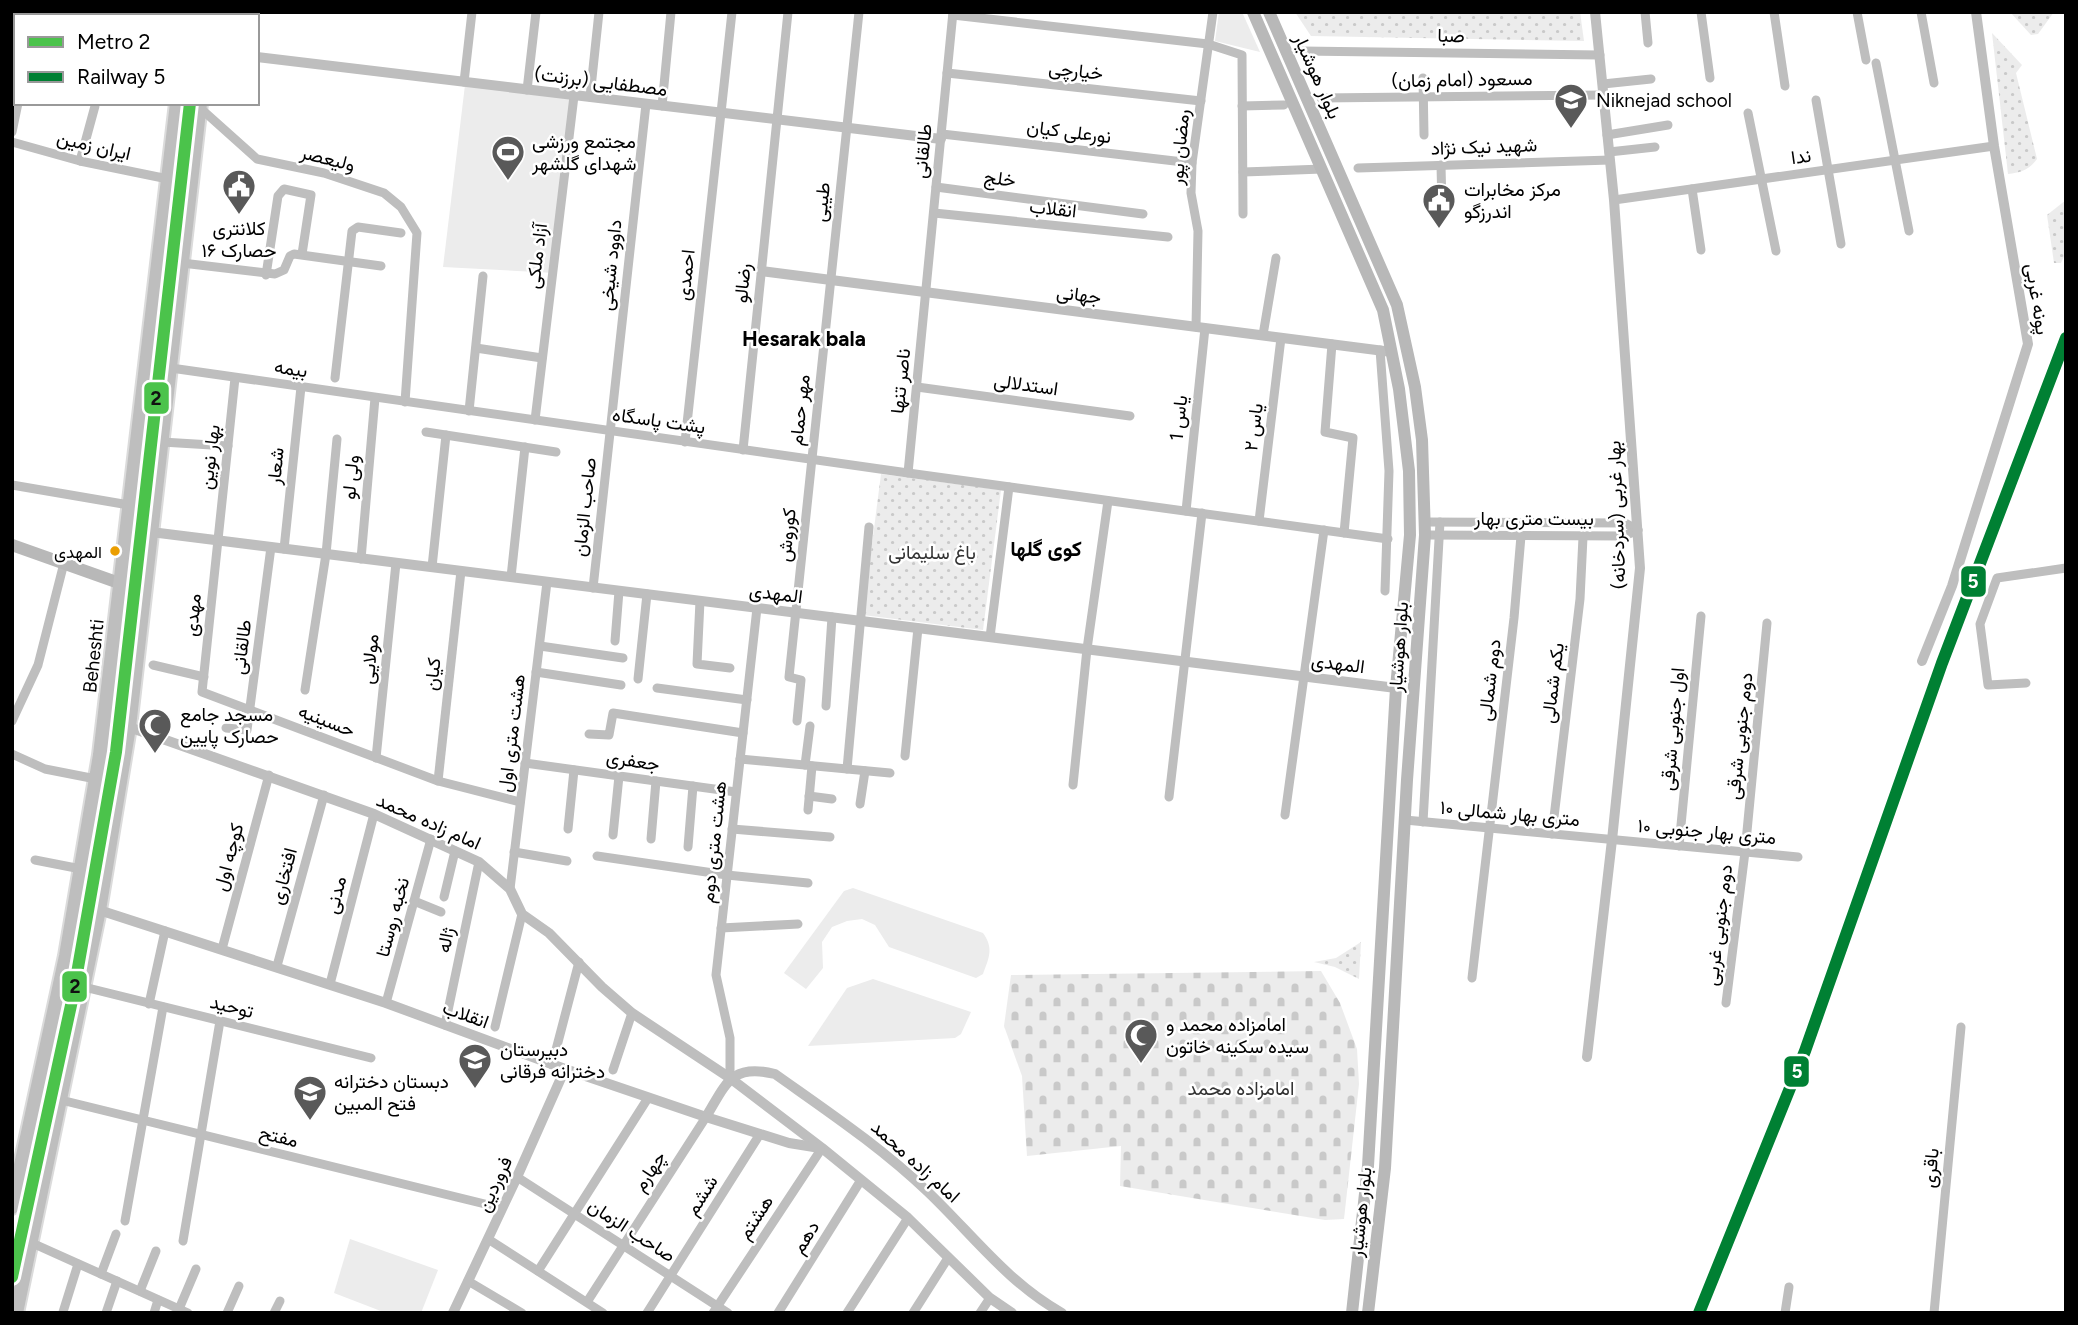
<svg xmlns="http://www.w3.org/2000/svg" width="2078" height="1325" viewBox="0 0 2078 1325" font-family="Figtree,Vazirmatn,sans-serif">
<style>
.grass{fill:url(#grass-dots)}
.cemetery{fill:url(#cemetery-stones)}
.park{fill:#ececec}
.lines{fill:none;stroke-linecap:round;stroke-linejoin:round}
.primary-casing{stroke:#dbdbdb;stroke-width:18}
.minor{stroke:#bebebe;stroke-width:9}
.tertiary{stroke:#bebebe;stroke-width:10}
.secondary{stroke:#b8b8b8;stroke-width:12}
.primary{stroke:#bebebe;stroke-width:14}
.rail-1-casing{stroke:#fff;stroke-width:18}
.rail-1{stroke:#008033;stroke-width:12}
.metro-1-casing{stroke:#fff;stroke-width:18}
.metro-1{stroke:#4bc34b;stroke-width:12}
.bus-dot{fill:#eb9e00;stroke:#fff;stroke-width:2.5}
.labels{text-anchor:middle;stroke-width:5;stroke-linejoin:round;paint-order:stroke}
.bus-label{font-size:17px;fill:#000;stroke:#fff;text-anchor:end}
.street-label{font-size:19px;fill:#000;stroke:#fff}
.poi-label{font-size:19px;fill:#000;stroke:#fff;text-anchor:start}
.park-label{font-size:19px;fill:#333;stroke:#fff}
.neighbourhood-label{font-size:21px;font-weight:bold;fill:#000;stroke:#fff}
.line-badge{stroke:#fff;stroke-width:2.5}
.badge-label{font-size:19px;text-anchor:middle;font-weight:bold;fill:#fff}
.pale-badge-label{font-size:19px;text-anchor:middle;font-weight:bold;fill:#111}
</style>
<defs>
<pattern id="grass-dots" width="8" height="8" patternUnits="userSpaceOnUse" patternTransform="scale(1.75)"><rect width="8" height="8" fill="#ececec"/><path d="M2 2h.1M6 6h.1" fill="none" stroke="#c9c9c9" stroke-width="1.8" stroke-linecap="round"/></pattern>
<pattern id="cemetery-stones" width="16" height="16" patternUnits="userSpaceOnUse" patternTransform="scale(1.75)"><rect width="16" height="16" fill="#ececec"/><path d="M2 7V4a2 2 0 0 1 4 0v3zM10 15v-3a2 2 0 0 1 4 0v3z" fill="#c9c9c9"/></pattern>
</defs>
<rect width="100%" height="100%" fill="#fff"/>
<g class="grass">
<path d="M1295,12H1580L1584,41L1311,36Z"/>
<path d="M2010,12H2054L2038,34L2031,35Z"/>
<path d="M1992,33L2022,65L2016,73L2037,159C2030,169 2021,173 2008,174Z"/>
<path d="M2066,200V252L2061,263H2054L2047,215Z"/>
<path d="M881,474L1001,490L983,630L863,615Z"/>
<path d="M1361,942L1359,979L1335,967L1314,962L1336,958Z"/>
</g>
<path class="cemetery" d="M1321,971L1340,1003L1357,1049L1359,1084L1344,1219L1325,1220L1120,1186L1121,1146L1027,1156L1022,1076L1004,1026L1011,975Z"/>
<g class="park">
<path d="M1219,12H1242L1260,52L1215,41Z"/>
<path d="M465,85L571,98L555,273L443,267Z"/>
<path d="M853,888L983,933C994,948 989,958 983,974L976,978L889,947L875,925L862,919L847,921L832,927L822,942L823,968L806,989L784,973L844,891Z"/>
<path d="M873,979L971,1012L961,1034L955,1038L808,1046L847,988Z"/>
<path d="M350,1239L438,1270L421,1313H386L334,1293Z"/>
</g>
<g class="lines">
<defs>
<g id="primary">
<path d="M188,16V12"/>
<path d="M209,16L210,12"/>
<path d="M12,1207L66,956L100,755L177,103"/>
<path d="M16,1313L99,910L129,727L200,103"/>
</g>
</defs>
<use href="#primary" class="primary-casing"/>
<g class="minor">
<path d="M1645,12L1648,43"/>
<path d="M1701,12L1710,78"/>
<path d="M1774,12L1785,86"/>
<path d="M1857,12L1866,60"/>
<path d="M1921,12L1934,83"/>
<path d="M953,15L1208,44L1242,55L1243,214"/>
<path d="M1302,51L1600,55"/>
<path d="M1876,63L1909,231"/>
<path d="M947,73L1201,101"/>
<path d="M1423,78L1424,135"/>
<path d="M464,82L472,12"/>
<path d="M1603,84L1651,79"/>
<path d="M527,90L536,12"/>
<path d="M590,97L599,12"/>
<path d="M1321,98L1604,95"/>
<path d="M1816,100L1841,244"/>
<path d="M662,106L671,12"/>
<path d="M1242,106L1284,105"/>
<path d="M199,107L257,159L324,173L384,193L401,207L417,233L405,402"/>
<path d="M1748,113L1776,251"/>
<path d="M12,132L18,103"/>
<path d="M942,134L1192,163"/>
<path d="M1607,135L1668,125"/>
<path d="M12,142L80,161L168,179"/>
<path d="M1609,152L1655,147"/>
<path d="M80,161L95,106"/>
<path d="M1441,165L1442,208"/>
<path d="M1358,168L1610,160"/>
<path d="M1243,172L1322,169"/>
<path d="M936,187L1143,214"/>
<path d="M1692,189L1701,250"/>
<path d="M1614,200L1994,146"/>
<path d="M934,213L1168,237"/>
<path d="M182,263L275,274L284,270L290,256L294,254L381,266"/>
<path d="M266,275L278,196L284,189L311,195L302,254"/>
<path d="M1196,327L1198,231L1191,193L1192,163L1213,12"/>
<path d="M1263,335L1276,258"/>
<path d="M1332,344L1325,432L1353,438L1344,533"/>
<path d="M476,348L542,358"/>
<path d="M1380,350L1389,471L1385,591"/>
<path d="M171,368L908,473L1388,539"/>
<path d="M235,378L202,692L438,781L520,802"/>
<path d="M335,378L352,231L358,227L401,233"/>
<path d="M917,387L1130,416"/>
<path d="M469,411L483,276"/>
<path d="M535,420L574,96"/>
<path d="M426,432L556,452"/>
<path d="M162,442L228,446"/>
<path d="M685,442L732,12"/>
<path d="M743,450L788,12"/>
<path d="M908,473L953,12"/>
<path d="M12,485L129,505"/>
<path d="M1186,511L1205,328"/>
<path d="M1259,521L1281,338"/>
<path d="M1426,522L1625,523L1638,530"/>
<path d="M1425,535L1624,536L1638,530"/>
<path d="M284,549L301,387"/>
<path d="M361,559L375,398"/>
<path d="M432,567L446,435"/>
<path d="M511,577L525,447"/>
<path d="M593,588L646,104"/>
<path d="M700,601L697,664L730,668"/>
<path d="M990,637L1009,487"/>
<path d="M615,641L619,591"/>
<path d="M540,646L623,658"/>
<path d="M153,665L204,677"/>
<path d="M536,672L621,685"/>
<path d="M638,679L647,594"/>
<path d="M2026,683L1988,685L1980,624L1997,578L2066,568"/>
<path d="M657,688L747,700"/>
<path d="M305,690L326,554L337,439"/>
<path d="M826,706L832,617"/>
<path d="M12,721L38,665L64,563"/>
<path d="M797,721L801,680L789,677L859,12"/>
<path d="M226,728L247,730L271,547"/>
<path d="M589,734L609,735L613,713L743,733"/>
<path d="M12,754L45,769L96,779"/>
<path d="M905,756L918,628"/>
<path d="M376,758L396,563"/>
<path d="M740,759L890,773"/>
<path d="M525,763L736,792"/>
<path d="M805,765L810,726"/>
<path d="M847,769L869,527"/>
<path d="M438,781L461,571"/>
<path d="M1073,785L1087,649L1108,501"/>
<path d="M809,796L832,799"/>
<path d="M1169,797L1202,513"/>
<path d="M860,804L865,771"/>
<path d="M808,810L812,766"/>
<path d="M1285,815L1324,530"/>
<path d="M1405,820L1798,857"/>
<path d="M1423,822L1440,522"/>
<path d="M568,829L574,770"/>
<path d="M732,829L830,837"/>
<path d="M1552,834L1580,599L1583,537"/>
<path d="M613,835L619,776"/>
<path d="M651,839L656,781"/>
<path d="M1679,846L1701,616"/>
<path d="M688,847L693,786"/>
<path d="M514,852L567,861"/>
<path d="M597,856L727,875L808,883"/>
<path d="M35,860L81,869"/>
<path d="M510,889L547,582"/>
<path d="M444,897L455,851"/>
<path d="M414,901L441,912"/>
<path d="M721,928L798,924"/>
<path d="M222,949L269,775"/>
<path d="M277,966L324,795"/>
<path d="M1472,978L1514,618L1521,536"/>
<path d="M330,984L374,814"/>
<path d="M84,987L371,1058"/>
<path d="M386,1003L431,839"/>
<path d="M1726,1003L1745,852L1767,623"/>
<path d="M149,1004L165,931"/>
<path d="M445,1025L479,862"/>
<path d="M495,1027L522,914"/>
<path d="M552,1065L579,962"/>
<path d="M613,1070L632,1013"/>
<path d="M730,1078V1038L716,975L757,608"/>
<path d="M61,1100L489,1205"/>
<path d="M517,1177L728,1313"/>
<path d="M125,1221L163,1007"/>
<path d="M488,1239L603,1313"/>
<path d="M183,1241L220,1021"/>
<path d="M32,1243L188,1313"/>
<path d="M538,1271L648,1098"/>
<path d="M101,1274L116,1234"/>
<path d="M468,1281L522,1313"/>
<path d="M140,1291L156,1251"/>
<path d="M587,1302L706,1117"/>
<path d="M179,1309L196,1269"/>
<path d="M63,1312L78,1264"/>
<path d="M106,1313L117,1281"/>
<path d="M154,1313L158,1300"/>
<path d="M227,1313L239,1286"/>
<path d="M274,1313L280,1301"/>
<path d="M647,1313L760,1134"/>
<path d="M713,1313L822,1148"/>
<path d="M778,1313L861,1180"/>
<path d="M847,1313L908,1218"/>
<path d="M913,1313L948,1258"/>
<path d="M980,1313L990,1298"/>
<path d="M1785,1313L1789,1287"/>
<path d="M1934,1313L1961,1027"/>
</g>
<g class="tertiary">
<path d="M257,57L941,139"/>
<path d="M761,271L1392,352"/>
<path d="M151,532L1396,688"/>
<path d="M1922,661L1952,586L2028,344L1994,146L1976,12"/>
<path d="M129,727L374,814L479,862L510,889L522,914L549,933L602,987L632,1013L730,1078L822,1148L908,1218L990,1298L1012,1313"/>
<path d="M99,910L386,1003L565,1069L706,1117L789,1143L820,1148"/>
<path d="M1587,1057L1612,840L1640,568L1614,200L1595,12"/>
<path d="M706,1117C726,1084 731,1063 775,1074C827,1111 881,1147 928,1192C972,1234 1008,1283 1062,1313"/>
<path d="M453,1313L517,1177L565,1069"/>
</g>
<g class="secondary">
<path d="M1253,12L1383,310L1399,389L1409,471L1410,535L1396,688L1368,1166L1352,1313"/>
<path d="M1269,12L1397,305L1415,387L1422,440L1425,535L1407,780L1385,1168L1368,1313"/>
<path d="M12,545L119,583"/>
</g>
<use href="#primary" class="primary"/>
<defs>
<path id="rail-1" d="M1699,1313L1805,1051L1942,663L2066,338"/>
</defs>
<use href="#rail-1" class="rail-1-casing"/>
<use href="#rail-1" class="rail-1"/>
<defs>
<path id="metro-1" d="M12,1277L73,996L116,752L190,103"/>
</defs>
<use href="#metro-1" class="metro-1-casing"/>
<use href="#metro-1" class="metro-1"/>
</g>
<defs>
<symbol id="school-pin" viewBox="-11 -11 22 30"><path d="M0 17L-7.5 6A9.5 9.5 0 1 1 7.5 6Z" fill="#595959" stroke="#fff"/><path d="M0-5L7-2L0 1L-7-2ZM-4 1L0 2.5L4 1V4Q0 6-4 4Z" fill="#fff"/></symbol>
<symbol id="stadium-pin" viewBox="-11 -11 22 30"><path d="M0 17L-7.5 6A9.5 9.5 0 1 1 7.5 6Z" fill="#595959" stroke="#fff"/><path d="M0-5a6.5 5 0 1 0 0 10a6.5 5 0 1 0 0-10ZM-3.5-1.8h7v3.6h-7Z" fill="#fff"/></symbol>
<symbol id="civic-pin" viewBox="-11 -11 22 30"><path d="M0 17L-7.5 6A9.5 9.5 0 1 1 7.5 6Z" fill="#595959" stroke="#fff"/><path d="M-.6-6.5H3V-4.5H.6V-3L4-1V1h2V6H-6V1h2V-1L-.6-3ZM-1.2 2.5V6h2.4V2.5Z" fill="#fff"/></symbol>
<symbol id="mosque-pin" viewBox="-11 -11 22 30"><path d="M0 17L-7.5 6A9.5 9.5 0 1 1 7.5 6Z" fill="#595959" stroke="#fff"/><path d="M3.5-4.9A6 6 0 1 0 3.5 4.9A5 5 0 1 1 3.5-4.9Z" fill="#fff"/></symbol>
</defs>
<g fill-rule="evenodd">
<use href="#school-pin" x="1552" y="81" width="38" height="52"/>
<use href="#stadium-pin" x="489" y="133" width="38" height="52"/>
<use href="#civic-pin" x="220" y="167" width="38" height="52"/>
<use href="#civic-pin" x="1420" y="181" width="38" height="52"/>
<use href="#mosque-pin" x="136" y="706" width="38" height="52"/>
<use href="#mosque-pin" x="1122" y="1016" width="38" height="52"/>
<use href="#school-pin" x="456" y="1041" width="38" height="52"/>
<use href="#school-pin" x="291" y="1073" width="38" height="52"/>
</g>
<circle class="bus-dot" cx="115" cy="551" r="6"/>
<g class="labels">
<g class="bus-label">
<text x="102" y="558">المهدی</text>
</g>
<g class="street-label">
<text transform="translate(1451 35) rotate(1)" y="7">صبا</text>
<text transform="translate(1076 70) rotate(6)" y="7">خیارچی</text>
<text transform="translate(1318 76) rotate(66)" y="7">بلوار هوشیار</text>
<text transform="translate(1462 79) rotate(-1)" y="7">مسعود (امام زمان)</text>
<text transform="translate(601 81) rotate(7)" y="7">مصطفایی (برزنت)</text>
<text transform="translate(1069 131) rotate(7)" y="7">نورعلی کیان</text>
<text transform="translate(94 145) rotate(13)" y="7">ایران زمین</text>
<text transform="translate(1484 146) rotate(-2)" y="7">شهید نیک نژاد</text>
<text transform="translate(1179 147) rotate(-85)" y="7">رمضان پور</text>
<text transform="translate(922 151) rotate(-84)" y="7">طالقانی</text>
<text transform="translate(1801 156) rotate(-8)" y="7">ندا</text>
<text transform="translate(328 158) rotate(14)" y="7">ولیعصر</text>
<text transform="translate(1000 178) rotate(7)" y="7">خلج</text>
<text transform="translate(821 202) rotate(-84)" y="7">طیبی</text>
<text transform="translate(1053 208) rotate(6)" y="7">انقلاب</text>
<text transform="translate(536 256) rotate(-83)" y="7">آزاد ملکی</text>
<text transform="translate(610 265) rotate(-84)" y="7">داوود شیخی</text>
<text transform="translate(685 275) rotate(-84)" y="7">احمدی</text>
<text transform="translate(742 283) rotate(-84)" y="7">رضالو</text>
<text transform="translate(1079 294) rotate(7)" y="7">جهانی</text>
<text transform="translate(2038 299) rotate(81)" y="7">پونه غربی</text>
<text transform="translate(291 368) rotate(8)" y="7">بیمه</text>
<text transform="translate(900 381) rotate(-84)" y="7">ناصر تنها</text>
<text transform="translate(1026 384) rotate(8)" y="7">استدلالی</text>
<text transform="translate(799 410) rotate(-84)" y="7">مهر حمام</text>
<text transform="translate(1178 418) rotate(-84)" y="7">یاس 1</text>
<text transform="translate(659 420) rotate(8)" y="7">پشت پاسگاه</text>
<text transform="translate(1253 427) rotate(-83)" y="7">یاس ۲</text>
<text transform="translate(209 457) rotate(-83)" y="7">بهار نوین</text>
<text transform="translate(275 466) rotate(-84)" y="7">شعار</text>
<text transform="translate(350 477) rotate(-85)" y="7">ولی لو</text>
<text transform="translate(584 507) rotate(-84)" y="7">صاحب الزمان</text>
<text transform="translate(1616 515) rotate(-92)" y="7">بهار غربی (سردخانه)</text>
<text x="1534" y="525">بیست متری بهار</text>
<text transform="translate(786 535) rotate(-84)" y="7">کوروش</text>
<text transform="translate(776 593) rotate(7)" y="7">المهدی</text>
<text transform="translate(192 615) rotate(-85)" y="7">مهدی</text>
<text transform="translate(241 647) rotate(-83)" y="7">طالقانی</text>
<text transform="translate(1398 647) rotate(-86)" y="7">بلوار هوشیار</text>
<text transform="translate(93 656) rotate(-84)" y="7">Beheshti</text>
<text transform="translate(369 659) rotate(-84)" y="7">مولایی</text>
<text transform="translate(1338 663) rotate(7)" y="7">المهدی</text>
<text transform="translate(432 674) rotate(-84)" y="7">کیان</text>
<text transform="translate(1489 680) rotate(-83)" y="7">دوم شمالی</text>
<text transform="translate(1552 683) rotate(-83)" y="7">یکم شمالی</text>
<text transform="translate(327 720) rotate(21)" y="7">حسینیه</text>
<text transform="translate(1672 729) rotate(-85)" y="7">اول جنوبی شرقی</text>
<text transform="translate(511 733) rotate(-83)" y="7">هشت متری اول</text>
<text transform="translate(1739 736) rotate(-84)" y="7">دوم جنوبی شرقی</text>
<text transform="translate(633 760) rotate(8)" y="7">جعفری</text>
<text transform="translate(1510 813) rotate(5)" y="7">۱۰ متری بهار شمالی</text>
<text transform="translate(429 821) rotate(24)" y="7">امام زاده محمد</text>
<text transform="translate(1707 831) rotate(5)" y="7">۱۰ متری بهار جنوبی</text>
<text transform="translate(713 842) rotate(-84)" y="7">هشت متری دوم</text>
<text transform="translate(228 857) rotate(-75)" y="7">کوچه اول</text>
<text transform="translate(283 876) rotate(-75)" y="7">افتخاری</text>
<text transform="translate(335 895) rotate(-76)" y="7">مدنی</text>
<text transform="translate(392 917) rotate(-75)" y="7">نخبه روستا</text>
<text transform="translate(1718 925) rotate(-83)" y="7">دوم جنوبی غربی</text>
<text transform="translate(445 940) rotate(-79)" y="7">ژاله</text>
<text transform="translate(232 1006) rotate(14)" y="7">توحید</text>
<text transform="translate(466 1014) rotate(20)" y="7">انقلاب</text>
<text transform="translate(279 1136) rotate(14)" y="7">مفتح</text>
<text transform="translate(916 1161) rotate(42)" y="7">امام زاده محمد</text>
<text transform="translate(1930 1168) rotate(-85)" y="7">باقری</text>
<text transform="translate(649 1171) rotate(-57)" y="7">چهارم</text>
<text transform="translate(494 1184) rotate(-65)" y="7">فروردین</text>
<text transform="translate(701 1195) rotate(-58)" y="7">ششم</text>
<text transform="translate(1360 1212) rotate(-84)" y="7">بلوار هوشیار</text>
<text transform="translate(755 1217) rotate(-57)" y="7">هشتم</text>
<text transform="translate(632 1230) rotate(33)" y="7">صاحب الزمان</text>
<text transform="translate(805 1237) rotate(-58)" y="7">دهم</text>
</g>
<g class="poi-label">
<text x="1596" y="107">Niknejad school</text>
<text x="532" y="148">مجتمع ورزشی<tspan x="532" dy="22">شهدای گلشهر</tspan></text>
<text x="1464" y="196">مرکز مخابرات<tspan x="1464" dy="22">اندرزگو</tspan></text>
<text x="239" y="235" text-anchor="middle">کلانتری<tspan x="239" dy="22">۱۶ حصارک</tspan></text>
<text x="180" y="721">مسجد جامع<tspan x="180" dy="22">حصارک پایین</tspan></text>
<text x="1166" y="1031">امامزاده محمد و<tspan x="1166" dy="22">سیده سکینه خاتون</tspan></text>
<text x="500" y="1056">دبیرستان<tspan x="500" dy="22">دخترانه فرقانی</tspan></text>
<text x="334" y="1088">دبستان دخترانه<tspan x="334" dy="22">فتح المبین</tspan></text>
</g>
<g class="park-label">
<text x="932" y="559">باغ سلیمانی</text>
<text x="1241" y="1095">امامزاده محمد</text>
</g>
<g class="neighbourhood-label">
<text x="804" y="346">Hesarak bala</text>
<text x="1046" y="556">کوی گلها</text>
</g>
</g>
<g class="line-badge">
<rect x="143" y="381" width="27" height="34" rx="7" fill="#4bc34b"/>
<rect x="1960" y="565" width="27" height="33" rx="7" fill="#008033"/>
<rect x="61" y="970" width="27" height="33" rx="7" fill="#4bc34b"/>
<rect x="1783" y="1055" width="27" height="33" rx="7" fill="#008033"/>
</g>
<g class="badge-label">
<text x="1973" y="588">5</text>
<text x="1797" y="1078">5</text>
</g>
<g class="pale-badge-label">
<text x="156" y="405">2</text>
<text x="75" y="993">2</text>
</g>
<rect width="2078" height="1325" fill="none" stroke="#000000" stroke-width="28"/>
<rect x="14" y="14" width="245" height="91" fill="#ffffff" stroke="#999999" stroke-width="2"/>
<rect x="28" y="37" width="35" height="10" fill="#4bc34b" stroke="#999999" stroke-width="2"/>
<text x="77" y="49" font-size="21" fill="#000000">Metro 2</text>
<rect x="28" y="72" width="35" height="10" fill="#008033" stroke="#999999" stroke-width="2"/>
<text x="77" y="84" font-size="21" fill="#000000">Railway 5</text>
</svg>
